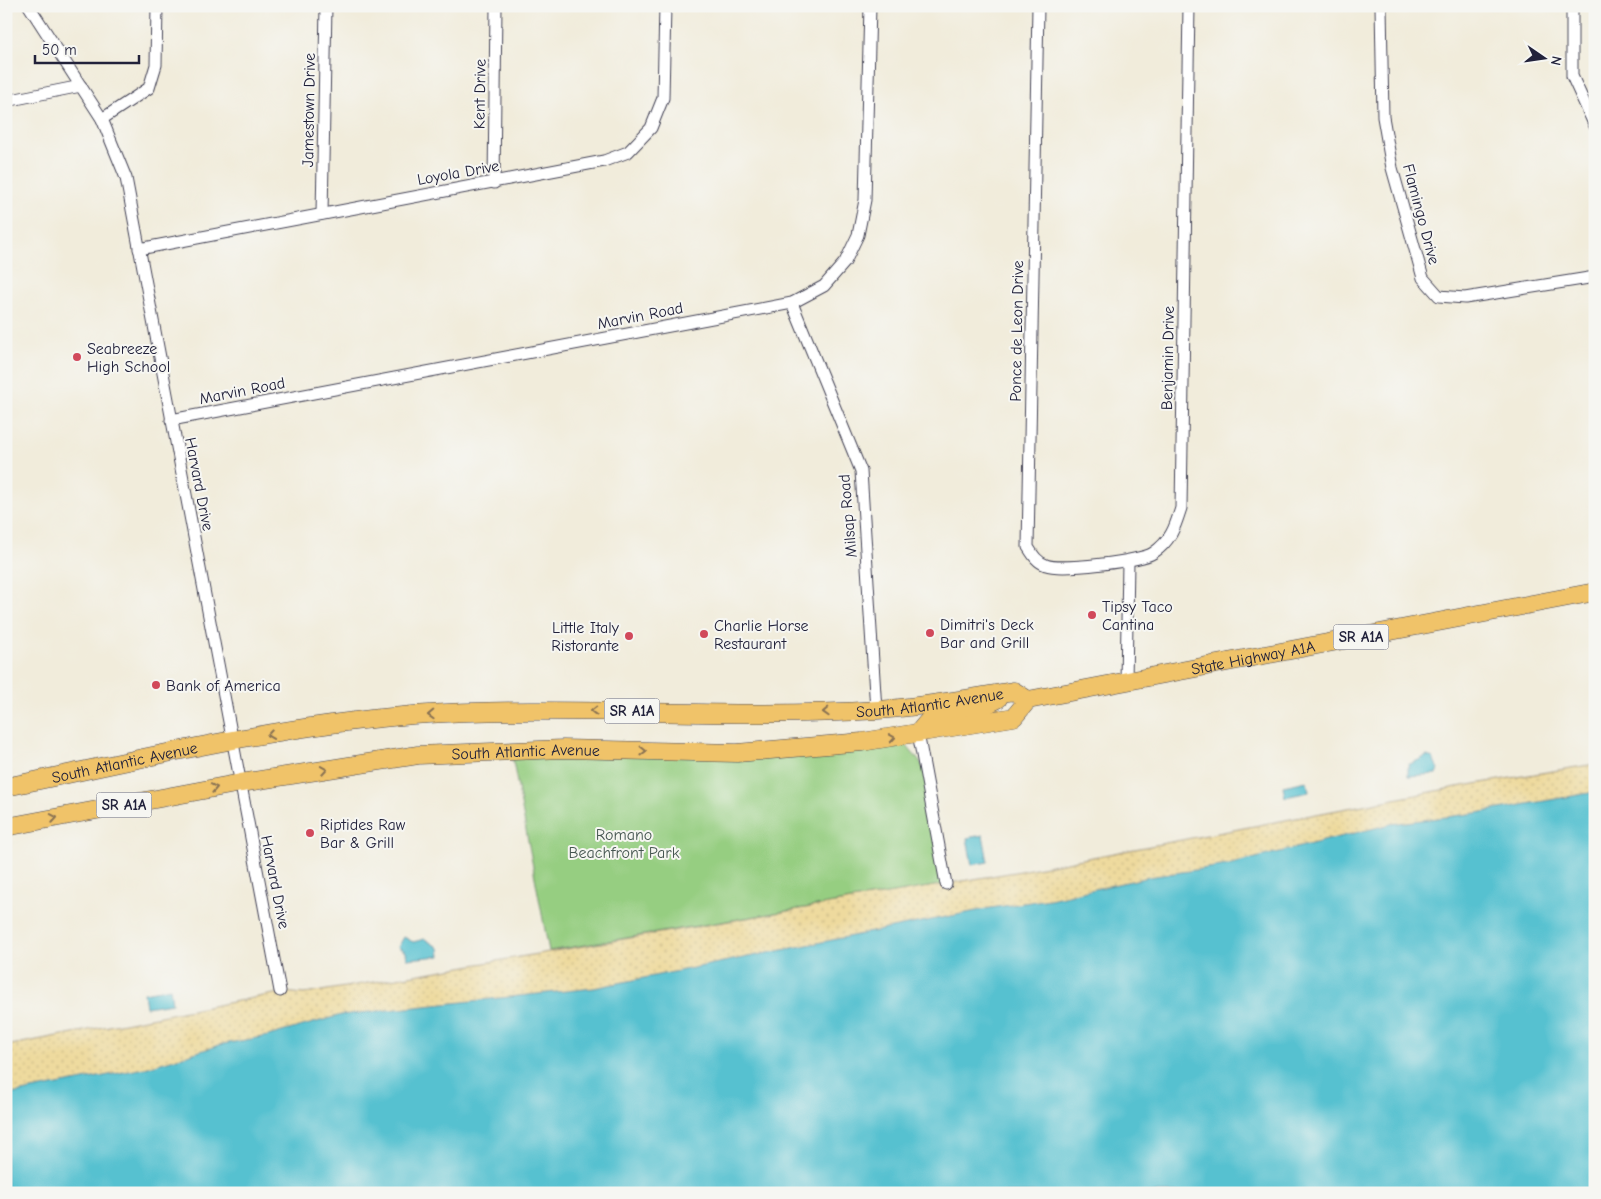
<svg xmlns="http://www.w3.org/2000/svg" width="1601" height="1199" viewBox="0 0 1601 1199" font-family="'Comic Neue',sans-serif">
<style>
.sand{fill:url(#sand-dots);stroke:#887e6c}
.green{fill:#96ce81;stroke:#5c785e}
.water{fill:#56c1d0;stroke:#3c7286}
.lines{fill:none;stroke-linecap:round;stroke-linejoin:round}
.street-casing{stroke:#414053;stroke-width:13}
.primary-casing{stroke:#414053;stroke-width:19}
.street{stroke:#fff;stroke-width:11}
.primary{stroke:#f0c369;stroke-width:18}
.oneway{stroke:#897252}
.poi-dot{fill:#d1495b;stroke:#f6f6f2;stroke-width:2}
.labels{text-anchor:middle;stroke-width:4;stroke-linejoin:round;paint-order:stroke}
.shield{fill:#f6f6f2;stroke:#626272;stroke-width:1}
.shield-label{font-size:15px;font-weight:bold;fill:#22223b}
.street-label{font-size:16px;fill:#22223b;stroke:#f6f6f2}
.poi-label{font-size:16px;fill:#22223b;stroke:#f6f6f2;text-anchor:start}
.park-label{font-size:16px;fill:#455650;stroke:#f6f6f2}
</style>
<defs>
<pattern id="sand-dots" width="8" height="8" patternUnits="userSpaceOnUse" patternTransform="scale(1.25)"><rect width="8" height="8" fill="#eeda9e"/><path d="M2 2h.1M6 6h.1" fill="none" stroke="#ccbb89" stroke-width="1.8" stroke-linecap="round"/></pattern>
</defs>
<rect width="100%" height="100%" fill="#f6f6f2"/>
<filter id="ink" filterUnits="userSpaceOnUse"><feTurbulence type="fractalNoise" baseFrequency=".02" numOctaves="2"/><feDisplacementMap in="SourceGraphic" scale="10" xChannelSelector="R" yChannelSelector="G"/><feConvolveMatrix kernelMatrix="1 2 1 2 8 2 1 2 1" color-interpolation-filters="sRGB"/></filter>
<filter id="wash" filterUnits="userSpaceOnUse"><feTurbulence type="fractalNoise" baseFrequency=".0096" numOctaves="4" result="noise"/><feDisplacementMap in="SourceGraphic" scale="20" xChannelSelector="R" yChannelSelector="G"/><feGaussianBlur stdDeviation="1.12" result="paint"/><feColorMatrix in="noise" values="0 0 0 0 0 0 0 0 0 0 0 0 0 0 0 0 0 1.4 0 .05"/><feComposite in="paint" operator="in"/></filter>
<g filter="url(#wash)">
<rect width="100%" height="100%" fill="#f1ecdb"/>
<path class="sand" d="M1595,764V842L6,1136V1046L284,992L304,994L1015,872L1457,787Z"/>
<path class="green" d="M906,745L924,767L946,884L549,951L511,751L858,750Z"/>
<g class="water">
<path d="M1427,756L1433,758L1438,769L1436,774L1408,776V765Z"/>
<path d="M1307,781L1309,792L1285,797L1283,786Z"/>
<path d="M1595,792V1193H6V1095L145,1068L223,1044L268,1036L341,1015L594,988L991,908L1050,899L1149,877L1228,865L1391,824L1477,813Z"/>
<path d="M983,835L988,862L972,865L967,838Z"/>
<path d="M404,937L413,942L425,939L439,948L440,956L407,959L406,952L398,947Z"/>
<path d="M170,988L172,1003L146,1007L144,993Z"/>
</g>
</g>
<g filter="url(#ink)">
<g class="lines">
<defs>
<g id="street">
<path d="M29,6L102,119L126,178L280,991"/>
<path d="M1038,6L1028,547C1033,555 1037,562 1046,565C1061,571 1141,561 1153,553C1171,541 1175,527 1181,508L1189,6"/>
<path d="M1381,6L1383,117L1392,168L1423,278L1439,296L1465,298L1595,277"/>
<path d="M1572,6V76L1595,126"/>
<path d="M6,101L81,86"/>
<path d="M102,119L149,88L156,65L157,6"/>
<path d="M494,183L496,6"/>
<path d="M322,214L326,6"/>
<path d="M139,249L604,161L628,152L651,128L663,98L665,6"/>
<path d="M792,303L861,471L876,710"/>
<path d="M171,420L792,303L824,286L845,262L858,235L865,200L870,6"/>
<path d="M1126,682L1128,561"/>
<path d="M918,733L946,884"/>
</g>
<g id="primary">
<path id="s1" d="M1028,700L1595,592"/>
<path d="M918,733L928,721L933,718L976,710L998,699"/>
<path id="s2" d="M6,787C141,759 276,726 413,715C568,704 723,720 878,710C924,707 969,698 1014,691L1028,700"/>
<path id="s3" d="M6,827L241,783L418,755L563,749L737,753L862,742L1014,717L1028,700"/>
</g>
</defs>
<use href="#street" class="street-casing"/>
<use href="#primary" class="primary-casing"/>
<use href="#street" class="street"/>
<use href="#primary" class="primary"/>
</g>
<defs><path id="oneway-chevron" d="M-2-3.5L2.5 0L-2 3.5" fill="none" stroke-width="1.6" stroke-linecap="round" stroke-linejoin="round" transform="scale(1.25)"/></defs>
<g class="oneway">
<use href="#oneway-chevron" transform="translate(594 711) rotate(-180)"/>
<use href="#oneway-chevron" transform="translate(826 712) rotate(178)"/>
<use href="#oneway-chevron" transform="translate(431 715) rotate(178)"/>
<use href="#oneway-chevron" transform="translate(270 735) rotate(172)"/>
<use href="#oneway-chevron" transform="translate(892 738) rotate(-9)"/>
<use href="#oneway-chevron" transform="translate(643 751) rotate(1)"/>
<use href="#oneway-chevron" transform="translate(324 770) rotate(-9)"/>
<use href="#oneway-chevron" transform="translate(214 788) rotate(-11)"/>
<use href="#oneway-chevron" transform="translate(54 818) rotate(-10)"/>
</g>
</g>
<g class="poi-dot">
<circle cx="77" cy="357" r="5"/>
<circle cx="1092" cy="615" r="5"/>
<circle cx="930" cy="633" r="5"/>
<circle cx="704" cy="634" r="5"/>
<circle cx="629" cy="636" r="5"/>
<circle cx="156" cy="685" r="5"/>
<circle cx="310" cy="833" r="5"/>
</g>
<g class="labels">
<g class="shield">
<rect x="1333.5" y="624.5" width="55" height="25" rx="4"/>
<rect x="604.5" y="698.5" width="55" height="25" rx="4"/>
<rect x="96.5" y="792.5" width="55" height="25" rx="4"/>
</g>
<g class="shield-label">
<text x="1361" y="642">SR A1A</text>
<text x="632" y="716">SR A1A</text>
<text x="124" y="810">SR A1A</text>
</g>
<g class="street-label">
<text transform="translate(479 94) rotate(-89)" y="6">Kent Drive</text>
<text transform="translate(308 110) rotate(-89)" y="6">Jamestown Drive</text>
<text transform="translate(458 172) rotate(-10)" y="6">Loyola Drive</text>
<text transform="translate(1422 214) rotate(75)" y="6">Flamingo Drive</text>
<text transform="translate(640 315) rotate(-11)" y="6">Marvin Road</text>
<text transform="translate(1016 331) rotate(-89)" y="6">Ponce de Leon Drive</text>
<text transform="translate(1167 358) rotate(-89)" y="6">Benjamin Drive</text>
<text transform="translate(242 390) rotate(-11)" y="6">Marvin Road</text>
<text transform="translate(200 484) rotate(79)" y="6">Harvard Drive</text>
<text transform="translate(847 516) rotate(-95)" y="6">Milsap Road</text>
<text dy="6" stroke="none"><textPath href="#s1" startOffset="229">State Highway A1A</textPath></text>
<text dy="6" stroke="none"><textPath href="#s2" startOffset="931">South Atlantic Avenue</textPath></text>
<text dy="6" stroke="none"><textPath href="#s3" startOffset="526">South Atlantic Avenue</textPath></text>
<text dy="6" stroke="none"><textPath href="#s2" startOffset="121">South Atlantic Avenue</textPath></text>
<text transform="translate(276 882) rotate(79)" y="6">Harvard Drive</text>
</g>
<g class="poi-label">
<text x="87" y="354">Seabreeze<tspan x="87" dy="18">High School</tspan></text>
<text x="1102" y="612">Tipsy Taco<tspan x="1102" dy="18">Cantina</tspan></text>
<text x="940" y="630">Dimitri's Deck<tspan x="940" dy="18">Bar and Grill</tspan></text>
<text x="714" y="631">Charlie Horse<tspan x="714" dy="18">Restaurant</tspan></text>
<text x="619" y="633" text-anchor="end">Little Italy<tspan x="619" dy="18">Ristorante</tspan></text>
<text x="166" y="691">Bank of America</text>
<text x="320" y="830">Riptides Raw<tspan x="320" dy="18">Bar &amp; Grill</tspan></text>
</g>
<g class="park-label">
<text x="624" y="840">Romano<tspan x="624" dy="18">Beachfront Park</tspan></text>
</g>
</g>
<rect width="1601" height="1199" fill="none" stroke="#f6f6f2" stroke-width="25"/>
<g transform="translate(1544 58) rotate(103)" stroke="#f6f6f2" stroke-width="4" paint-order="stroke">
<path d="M0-4L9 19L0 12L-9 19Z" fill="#22223b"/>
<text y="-8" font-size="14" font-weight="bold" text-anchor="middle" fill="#22223b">N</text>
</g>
<path d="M35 55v8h104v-8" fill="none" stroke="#22223b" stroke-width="2.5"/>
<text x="42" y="55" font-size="15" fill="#22223b" stroke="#f6f6f2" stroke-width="4" paint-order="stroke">50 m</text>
</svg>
